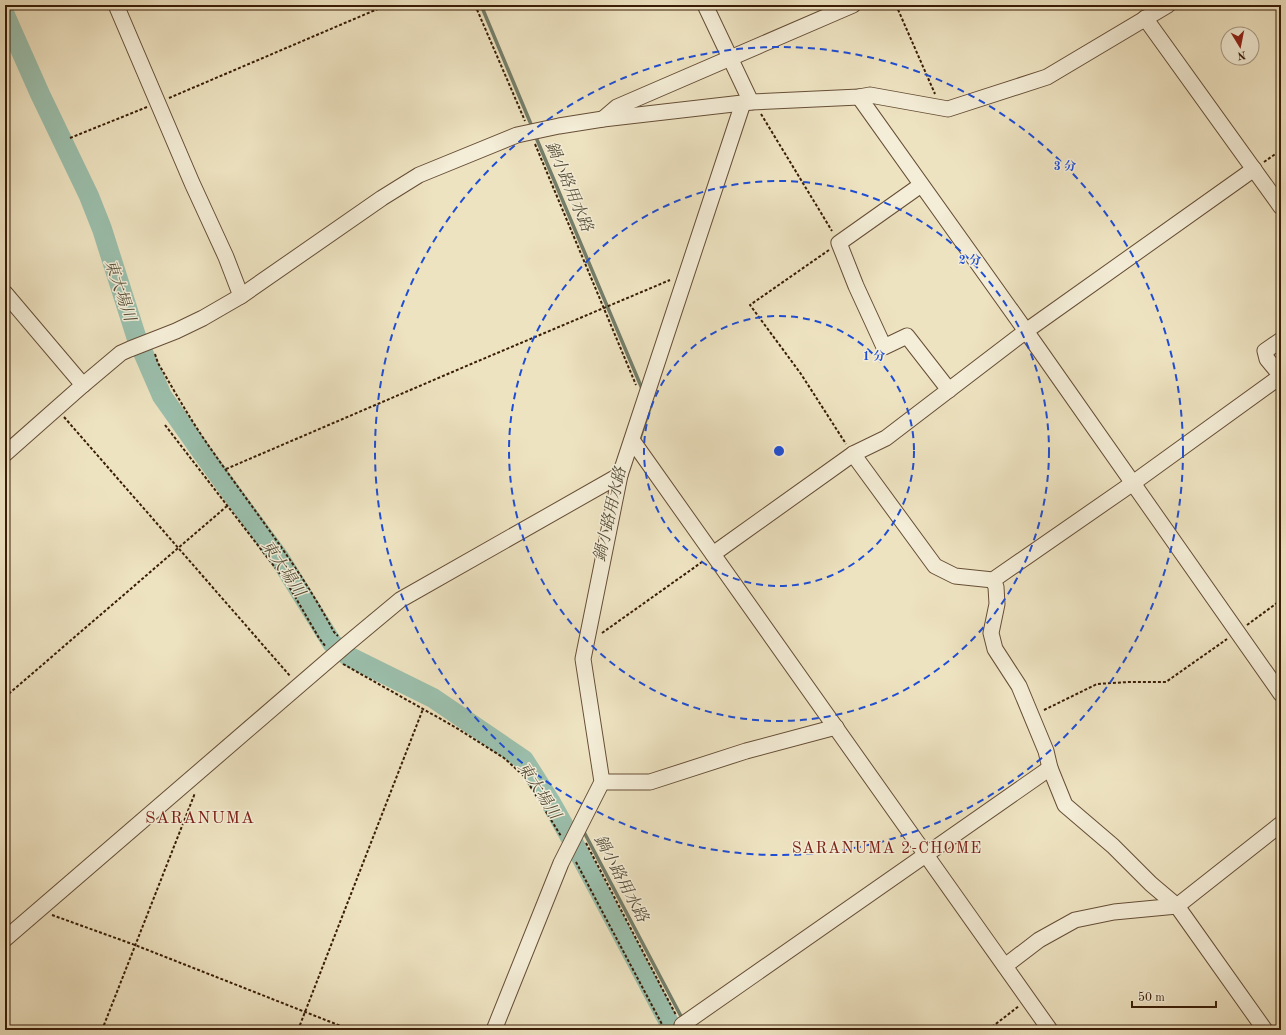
<svg xmlns="http://www.w3.org/2000/svg" width="1286" height="1035" viewBox="0 0 1286 1035" font-family="'Old Standard TT','Noto Serif JP',serif">
<style>
.lines{fill:none;stroke-linecap:round;stroke-linejoin:round}
.stream{stroke:#747e6a;stroke-width:3.5}
.river{stroke:#9bbfac;stroke-width:20}
.minor-casing{stroke:#664e36;stroke-width:17}
.path{stroke:#391d07;stroke-width:2;stroke-dasharray:3 2;stroke-linecap:butt}
.minor{stroke:#f4edd7;stroke-width:15}
.ring{fill:none;stroke:#1d4ed8;stroke-width:2;stroke-dasharray:7 5}
.labels{text-anchor:middle;stroke-width:3;stroke-linejoin:round;paint-order:stroke}
.water-label{font-size:16px;font-style:italic;fill:#564e39;stroke:#f4edd7}
.neighbourhood-label{font-size:16px;letter-spacing:1px;fill:#7a1f14;stroke:#f4edd7}
.quarter-label{font-size:17px;letter-spacing:1px;fill:#7a1f14;stroke:#f4edd7}
.centre{fill:#1d4ed8;stroke:#f4edd7;stroke-width:2}
.ring-label{font-size:12px;text-anchor:middle;font-weight:bold;fill:#1d4ed8;stroke:#f4edd7;stroke-width:3;stroke-linejoin:round;paint-order:stroke}
</style>
<rect width="100%" height="100%" fill="#eee3c1"/>
<filter id="stains"><feTurbulence type="fractalNoise" baseFrequency=".005" numOctaves="4"/><feColorMatrix values="0 0 0 0 .2 0 0 0 0 .09 0 0 0 0 .02 0 0 0 .5 -.17"/></filter>
<radialGradient id="worn" r=".72"><stop offset=".6" stop-color="#630" stop-opacity="0"/><stop offset="1" stop-color="#630" stop-opacity=".3"/></radialGradient>
<g class="lines">
<g class="stream">
<path d="M481,5L533,129"/>
<path d="M535,135L643,391"/>
<path d="M639,441L650,408L648,404"/>
<path d="M585,829L584,832L683,1020"/>
</g>
<path class="river" d="M5,15L40,94L89,196L102,229L136,336L162,396L203,454L280,559L332,643L348,656L433,698L524,760L550,801L578,851L673,1030"/>
<defs>
<g id="minor">
<path d="M116,5L192,183L226,257L241,296"/>
<path d="M705,5L751,102"/>
<path d="M1145,18L1281,207"/>
<path d="M859,97L1026,331L1281,694"/>
<path d="M603,119L617,107L853,5"/>
<path d="M921,185L839,243L856,286L884,347L907,336L949,390"/>
<path d="M5,293L83,385"/>
<path d="M632,440L1050,1030"/>
<path d="M5,454L83,385L121,353L130,349L176,331L203,318L241,296L382,198L419,175L517,135L559,126L603,119L751,102L859,97L870,95L948,109L1047,77L1168,5"/>
<path d="M853,454L935,566L955,576L993,580L1133,483L1281,376L1267,359L1265,351L1281,340"/>
<path d="M713,554L853,454L886,438L1026,331L1254,169"/>
<path d="M993,580L996,587L997,604L991,633L995,649L1019,686L1046,751L1050,768L1065,805L1113,846L1151,884L1177,906L1265,1030"/>
<path d="M602,782H650L746,751L836,727"/>
<path d="M5,939L346,645L400,600L620,475"/>
<path d="M1005,966L1039,940L1075,920L1114,912L1177,906L1281,824"/>
<path d="M682,1025L1050,768"/>
<path d="M494,1030L561,863L602,782L583,659L620,475L743,103"/>
</g>
</defs>
<use href="#minor" class="minor-casing"/>
<g class="path">
<path d="M475,5L525,121"/>
<path d="M896,5L935,94"/>
<path d="M169,98L387,5"/>
<path d="M761,114L832,231"/>
<path d="M70,138L147,107"/>
<path d="M535,144L636,385"/>
<path d="M1264,162L1281,150"/>
<path d="M829,250L750,305L801,374L846,444"/>
<path d="M155,354L158,363C172,387 186,412 202,436C246,501 297,562 334,632L338,636"/>
<path d="M64,417L290,676"/>
<path d="M165,425L287,583L319,638L326,647"/>
<path d="M226,469L464,367L670,280"/>
<path d="M1247,625L1281,600"/>
<path d="M602,633L702,562"/>
<path d="M343,664L455,727L504,758L524,776L561,836"/>
<path d="M5,697L227,506"/>
<path d="M1044,710L1097,684L1128,682H1166L1227,639"/>
<path d="M586,843L676,1015"/>
<path d="M576,862L665,1030"/>
<path d="M52,915L135,945L351,1030"/>
<path d="M102,1030L195,793"/>
<path d="M298,1030L423,709"/>
<path d="M988,1030L1019,1006"/>
</g>
<use href="#minor" class="minor"/>
</g>
<g class="ring">
<circle cx="779" cy="451" r="135"/>
<circle cx="779" cy="451" r="270"/>
<circle cx="779" cy="451" r="404"/>
</g>
<g class="labels">
<g class="water-label">
<text transform="translate(570 186) rotate(67)" y="6">鍋小路用水路</text>
<text transform="translate(121 290) rotate(71)" y="6">東大場川</text>
<text transform="translate(609 514) rotate(-77)" y="6">鍋小路用水路</text>
<text transform="translate(284 568) rotate(56)" y="6">東大場川</text>
<text transform="translate(540 790) rotate(57)" y="6">東大場川</text>
<text transform="translate(622 878) rotate(62)" y="6">鍋小路用水路</text>
</g>
<g class="neighbourhood-label">
<text x="887" y="853">SARANUMA 2-CHOME</text>
</g>
<g class="quarter-label">
<text x="200" y="823">SARANUMA</text>
</g>
</g>
<circle cx="779" cy="451" r="6" class="centre"/>
<g class="ring-label">
<text x="1065" y="170">3 分</text>
<text x="970" y="264">2 分</text>
<text x="874" y="360">1 分</text>
</g>
<rect width="1286" height="1035" fill="none" stroke="#eee3c1" stroke-width="20"/>
<rect x="6" y="6" width="1274" height="1023" fill="none" stroke="#391d07" stroke-width="2"/>
<rect x="10" y="10" width="1266" height="1015" fill="none" stroke="#391d07"/>
<g transform="translate(1240 46) rotate(170)"><circle r="19" fill="#f4edd7" stroke="#a99a84"/>
<path d="M0-3L7 15L0 10L-7 15Z" fill="#8f2418"/>
<text y="-6" font-size="11" font-weight="bold" text-anchor="middle" fill="#391d07">N</text>
</g>
<path d="M1132 1001v6h84v-6" fill="none" stroke="#391d07" stroke-width="2"/>
<text x="1138" y="1001" font-size="12" fill="#391d07" stroke="#f4edd7" stroke-width="3" paint-order="stroke">50 m</text>
<rect width="100%" height="100%" filter="url(#stains)"/>
<rect width="100%" height="100%" fill="url(#worn)"/>
</svg>
